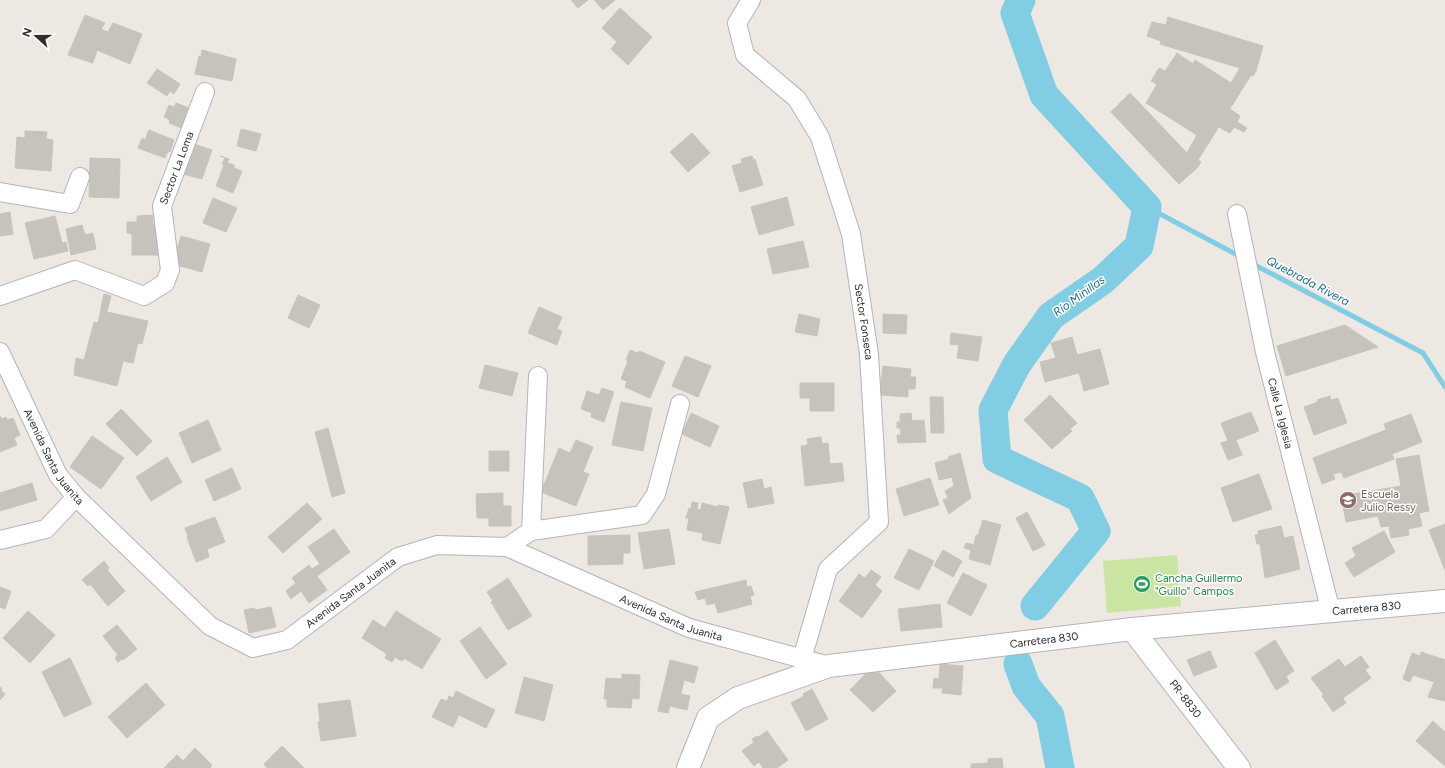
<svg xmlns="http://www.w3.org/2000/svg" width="1445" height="768" viewBox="0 0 1445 768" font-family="Figtree,sans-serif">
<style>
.pitch{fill:#cae4a1}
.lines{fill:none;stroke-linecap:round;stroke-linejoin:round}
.stream{stroke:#81cde4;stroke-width:5}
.river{stroke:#81cde4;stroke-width:29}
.building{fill:#c6c3bd;stroke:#c9c3bb}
.minor-casing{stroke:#b2b4bc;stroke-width:20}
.tertiary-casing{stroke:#b2b4bc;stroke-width:24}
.minor{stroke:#fff;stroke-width:18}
.tertiary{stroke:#fff;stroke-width:22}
.labels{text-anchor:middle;stroke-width:3;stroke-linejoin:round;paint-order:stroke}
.street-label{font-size:11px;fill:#2e2e2e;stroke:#fff}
.education-label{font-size:11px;fill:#785e54;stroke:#fff;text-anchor:start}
.leisure-label{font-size:11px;fill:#27864d;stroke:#fff;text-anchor:start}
.water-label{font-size:12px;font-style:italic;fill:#1c6f93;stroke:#fff}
</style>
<rect width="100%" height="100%" fill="#ede8e2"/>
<path class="pitch" d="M1177,555L1181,606L1107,613L1103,561Z"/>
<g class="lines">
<g class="stream">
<path d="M1147,207L1241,257"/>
<path d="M1251,263L1423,353L1445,387"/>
</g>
<g class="river">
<path d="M1021,0L1015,13L1044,95L1147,207L1139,246L1103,280L1051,316L1017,364L993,410L997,459L1080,498L1096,531L1035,606"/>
<path d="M1018,664L1026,686L1050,716L1060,768"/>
</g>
</g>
<g class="building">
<path d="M571,0H588L578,8Z"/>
<path d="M594,0H615L603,10Z"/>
<path d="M620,8L652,37L628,65L611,49L617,42L602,28Z"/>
<path d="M85,15L105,23L101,29L108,32L113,23L142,34L130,64L97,50L93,63L68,55Z"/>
<path d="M1168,17L1263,46L1256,71L1253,76L1251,75L1198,160L1201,162L1197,168L1179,184L1111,112L1130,93L1187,153L1197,135L1146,103L1157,84L1151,81L1159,68L1165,71L1177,53L1193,64L1195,60L1231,83L1240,68L1160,44L1161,41L1147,36L1152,22L1166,25Z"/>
<path d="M202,50L236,59L232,81L195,74L199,56L201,57Z"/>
<path d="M157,69L180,84L174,94L170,91L167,96L147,83Z"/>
<path d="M176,103L189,108L186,113L190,115L184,129L169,123L170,120L164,117L169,105L174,107Z"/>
<path d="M1230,109L1240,116L1237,122L1247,128L1244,132L1234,127L1230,133L1219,127Z"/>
<path d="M241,129L261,134L256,151L237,146Z"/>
<path d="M149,130L174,140L170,152L168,151L165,158L138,148L142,138L145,140Z"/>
<path d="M25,131L47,132L46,139L53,140L51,171L15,168L17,137L25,138Z"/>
<path d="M692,133L710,153L688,172L670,152Z"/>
<path d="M194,144L212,150L202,179L183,174Z"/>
<path d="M220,156L229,159L227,163L234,165V168L242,171L233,193L216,186L224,165L222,164L225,158Z"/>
<path d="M752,156L753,160L755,159L763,185L740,192L732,166L742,163L741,159Z"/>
<path d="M90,158L120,159L119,198L89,197Z"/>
<path d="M787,197L794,225L759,235L751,207Z"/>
<path d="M213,198L237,208L226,232L203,223Z"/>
<path d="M10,212L13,234L0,236V214Z"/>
<path d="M153,215V224L158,225V255H132V234L127,233V222H137V216Z"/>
<path d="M55,216L62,243L66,242L68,251L34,259L25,223Z"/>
<path d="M82,225L85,235L93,233L96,249L71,255L66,229Z"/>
<path d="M181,236L210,244L202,272L173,264Z"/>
<path d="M803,241L809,267L773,274L767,249Z"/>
<path d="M104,294L111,296L107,312L148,321L142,344L138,343L133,363L123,361L117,386L74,375L76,358L84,360L94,322L98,323Z"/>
<path d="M298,295L320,305L309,328L288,318Z"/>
<path d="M539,307L562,317L557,329L562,331L557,345L528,333Z"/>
<path d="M799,314L820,319L817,336L795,332Z"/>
<path d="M883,314L907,315L906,334L883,333Z"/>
<path d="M1345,325L1378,347L1286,376L1277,346Z"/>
<path d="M951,333L982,337L978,361L957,358L959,345L950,344Z"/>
<path d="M1072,337L1077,355L1100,349L1109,384L1084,391L1079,373L1045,382L1040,362L1056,358L1051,343Z"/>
<path d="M630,350L638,353L639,351L665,362L650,398L625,387L627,381L621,379L628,361L626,360Z"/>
<path d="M685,356L711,366L698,397L672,386Z"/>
<path d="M485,365L518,373L512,396L479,388Z"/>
<path d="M883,366L911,369L910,377H916L915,389H908V397L880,395Z"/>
<path d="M800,383H834V411H810V398H800Z"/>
<path d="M602,388L614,392L604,422L591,417L592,413L581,409L587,391L599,395Z"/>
<path d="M1050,395L1077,423L1070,429L1072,431L1052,449L1024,420Z"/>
<path d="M1330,396L1331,400L1338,398L1347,423L1314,435L1304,407L1318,402L1317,400Z"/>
<path d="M930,397H943L944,433H931Z"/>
<path d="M621,402L652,408L643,451L612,445Z"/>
<path d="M121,409L152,441L137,456L106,424Z"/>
<path d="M1251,412L1259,431L1236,440L1242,455L1228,460L1221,443L1228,441L1221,423Z"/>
<path d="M691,413L719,426L710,447L682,434Z"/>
<path d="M911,413L912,421L924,420L926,442L898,443L897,435H901L900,428H897V422H900V414Z"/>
<path d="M1411,414L1422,442L1392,454L1394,459L1344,478L1341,472L1333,474L1335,479L1322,484L1313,458L1386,430L1384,424Z"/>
<path d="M0,416L2,419L6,417L7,420L13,418L20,435L14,438L17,445L0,452Z"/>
<path d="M208,420L221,450L192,463L179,433Z"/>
<path d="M328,428L345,493L332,497L315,432Z"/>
<path d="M92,436L124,458L101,489L70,467Z"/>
<path d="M821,437L822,444L828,443L830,464L842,463L844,481L805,486L801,446L808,445L807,439Z"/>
<path d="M576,440L593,447L583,472L589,474L576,506L541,492L559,448L570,453Z"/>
<rect x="489" y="451" width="20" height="20"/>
<path d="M960,453L971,498L949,514L943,500L948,498L945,491L954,486L952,477L939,480L935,463L949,459L948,457Z"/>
<path d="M1419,455L1429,511L1419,513L1422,526L1408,529L1409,535L1391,538L1389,526L1381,527L1378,516L1346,522L1341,496L1401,486L1396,459Z"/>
<path d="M167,457L182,482L151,501L136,477Z"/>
<path d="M232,468L241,489L214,501L205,480Z"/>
<path d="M1259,474L1272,509L1233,522L1221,488Z"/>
<path d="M930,478L939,505L904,516L896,489Z"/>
<path d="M762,479L764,489L771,487L774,503L748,508L743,483Z"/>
<path d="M32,483L37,500L0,511V493Z"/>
<path d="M503,493V506H511V526H489V518H477L476,494Z"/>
<path d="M692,502L698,503L697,509L701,510L702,503L718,507V505L729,507L720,544L702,540L703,533L687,530L689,518H686L689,508L691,509Z"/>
<path d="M307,503L322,519L283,553L268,537Z"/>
<path d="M1027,512L1045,545L1033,551L1016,518Z"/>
<path d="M215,517L225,542L207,549L209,557L196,562L187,537L188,536L185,528Z"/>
<path d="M983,520L1001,525L990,565L969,559L971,550L964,548L966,543L974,545L976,535H978Z"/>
<path d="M1445,524V570L1429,530Z"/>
<path d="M1281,526L1284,538L1293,536L1300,569L1265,578L1260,544H1257L1255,535L1259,534L1258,531Z"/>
<path d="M334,529L350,552L317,576L327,590L309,603L301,591L291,599L286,591L296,583L292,578L309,565L312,569L320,564L308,547Z"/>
<path d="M669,529L675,564L644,569L638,533Z"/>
<path d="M1384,531L1395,552L1354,577L1345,563L1356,556L1352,548Z"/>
<path d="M630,535V553H623V564L588,565V536Z"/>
<path d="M909,549L934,561L919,590L894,578Z"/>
<path d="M943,550L962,561L953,577L934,566Z"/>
<path d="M104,561L109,568L107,570L125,591L108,606L90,584L88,586L82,580Z"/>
<path d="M871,570L881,577L875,585L882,591L862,618L839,601L859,574L865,578Z"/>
<path d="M963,573L987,585L971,616L947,603Z"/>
<path d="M508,578L532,616L508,630L491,602L493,601L487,592Z"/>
<path d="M746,580L747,587L751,586L754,595L750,596L752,604L718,613L715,603L707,605L705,598L698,600L695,592Z"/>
<path d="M0,587L11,591L5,609L0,607Z"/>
<path d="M940,604L942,627L901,631L898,609Z"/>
<path d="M271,607L276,627L249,633L244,610L255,608V610Z"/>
<path d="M28,611L55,635L30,663L3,638Z"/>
<path d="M396,611L441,639L422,669L404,658L402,661L395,657L392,662L385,658L387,654L362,638L373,620L385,628Z"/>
<path d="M117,625L137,649L123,660L122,659L118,662L115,658L118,655L103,636Z"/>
<path d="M480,627L507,664L486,679L460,641Z"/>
<path d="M1275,640L1294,671L1286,676L1289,682L1276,690L1255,653Z"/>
<path d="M1210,651L1217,667L1194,676L1187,660Z"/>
<path d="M1421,652L1445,660V701L1428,697L1434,682L1413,675L1410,682L1403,679L1412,653L1420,656Z"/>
<path d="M1361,656L1369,667L1365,670L1371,678L1343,698L1346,703L1333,712L1322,696L1324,695L1311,678L1339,659L1345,667Z"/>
<path d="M70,658L92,704L64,717L42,672Z"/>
<path d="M670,660L698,667L694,683L684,680L681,694L690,696L687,710L670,706L668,713L658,711Z"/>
<path d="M940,664L963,666L961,695L942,693L943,688H933L934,678L939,679Z"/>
<path d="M873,666L896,691L873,712L850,690Z"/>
<path d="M622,674L640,675L639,699L632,698L631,708L607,707V699H604L606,678L622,679Z"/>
<path d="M524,677L553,685L544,721L515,713Z"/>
<path d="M146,683L165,705L127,738L108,717Z"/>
<path d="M0,687L2,689L1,691L5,694L0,700Z"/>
<path d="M812,689L828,719L806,731L791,703L804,696L803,694Z"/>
<path d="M456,691L495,710L486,728L459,715L453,727L432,717L441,699L447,701L449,696L453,698Z"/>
<path d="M350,700L356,736L321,741L318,722H320L318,704Z"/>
<path d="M1433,721L1445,732V766L1416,741Z"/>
<path d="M767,731L788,760L777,768H763L759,762L754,766L742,751L754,742L752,739L757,736L758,737Z"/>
<path d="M282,746L304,768H267L264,764Z"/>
<path d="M195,748L212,765L210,768H164L177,755L183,761Z"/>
<path d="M1002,758L1003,768H971V764L988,763V759Z"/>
</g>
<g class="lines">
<defs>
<g id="minor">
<path id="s1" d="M751,0L737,23L745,55L797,99L820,137L851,234L869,354L879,522L828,569L802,659"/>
<path d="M0,192L70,204L80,177"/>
<path id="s2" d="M1237,214L1265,352L1331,612"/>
<path id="s3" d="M0,296L75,270L144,296L165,283L170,270L162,206L205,92"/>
<path id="s4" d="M0,352L58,475L76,497L210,626L253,648L287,640L398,557L437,545L507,547L689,628L829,666"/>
<path d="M531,531L642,515L656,494L680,404"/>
<path d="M0,540L46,529L76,497"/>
<path d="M507,547L531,531L538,376"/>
</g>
<g id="tertiary">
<path id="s5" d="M1132,629L1239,768"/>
<path id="s6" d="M688,768L708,718L738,698L829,666L1132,629L1445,601"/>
</g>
</defs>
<use href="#minor" class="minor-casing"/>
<use href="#tertiary" class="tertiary-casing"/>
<use href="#minor" class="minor"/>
<use href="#tertiary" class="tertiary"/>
</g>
<defs>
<symbol id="school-disc" viewBox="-11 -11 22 22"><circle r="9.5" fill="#8d6e63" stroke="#fff"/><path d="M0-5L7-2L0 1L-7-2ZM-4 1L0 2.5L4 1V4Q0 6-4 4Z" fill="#fff"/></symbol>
<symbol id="stadium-disc" viewBox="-11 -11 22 22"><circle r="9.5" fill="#2e9e5b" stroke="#fff"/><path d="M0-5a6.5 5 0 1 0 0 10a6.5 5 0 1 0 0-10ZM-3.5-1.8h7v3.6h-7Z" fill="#fff"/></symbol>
</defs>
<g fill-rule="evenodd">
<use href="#school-disc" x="1338" y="490" width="20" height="20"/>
<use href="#stadium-disc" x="1132" y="574" width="20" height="20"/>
</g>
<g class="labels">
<g class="street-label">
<text dy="4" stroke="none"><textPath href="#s3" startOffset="297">Sector La Loma</textPath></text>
<text dy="4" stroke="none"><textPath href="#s1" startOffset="363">Sector Fonseca</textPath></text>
<text dy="4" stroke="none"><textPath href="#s2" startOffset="204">Calle La Iglesia</textPath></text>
<text dy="4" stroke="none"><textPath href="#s4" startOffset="118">Avenida Santa Juanita</textPath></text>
<text dy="4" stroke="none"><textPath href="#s4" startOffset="513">Avenida Santa Juanita</textPath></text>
<text dy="4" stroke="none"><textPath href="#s6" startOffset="727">Carretera 830</textPath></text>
<text dy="4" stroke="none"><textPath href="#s4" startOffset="862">Avenida Santa Juanita</textPath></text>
<text dy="4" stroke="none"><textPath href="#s6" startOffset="403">Carretera 830</textPath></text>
<text dy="4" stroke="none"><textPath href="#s5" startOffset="88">PR-8830</textPath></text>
</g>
<g class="education-label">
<text x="1361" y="498">Escuela<tspan x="1361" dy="13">Julio Ressy</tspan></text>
</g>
<g class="leisure-label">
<text x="1155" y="582">Cancha Guillermo<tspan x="1155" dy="13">"Guillo" Campos</tspan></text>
</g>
<g class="water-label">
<text transform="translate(1308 281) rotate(28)" y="4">Quebrada Rivera</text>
<text transform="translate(1079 296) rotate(-36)" y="4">Río Minillas</text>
</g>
</g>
<g transform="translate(36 36) rotate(291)" stroke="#ffffff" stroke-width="3" paint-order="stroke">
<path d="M0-3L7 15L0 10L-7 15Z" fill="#2e2e2e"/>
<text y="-6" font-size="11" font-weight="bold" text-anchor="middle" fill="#2e2e2e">N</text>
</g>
</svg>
